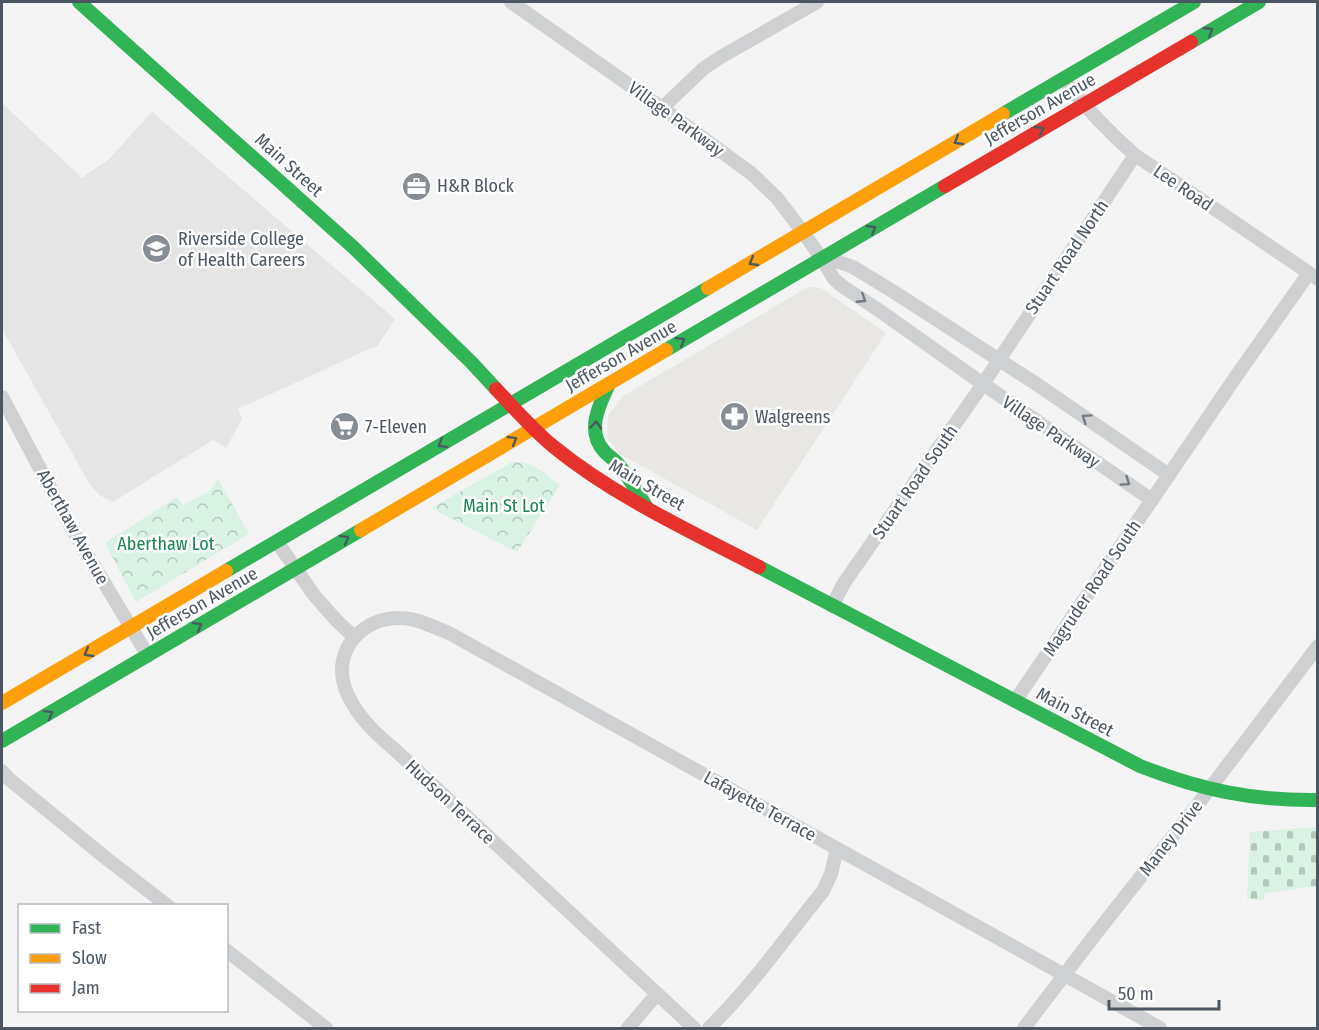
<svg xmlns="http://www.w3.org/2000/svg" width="1319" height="1030" viewBox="0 0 1319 1030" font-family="'Fira Sans Condensed',sans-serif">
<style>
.commercial{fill:#e8e7e3}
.education{fill:#e6e5e6}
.forest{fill:url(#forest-crowns)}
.cemetery{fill:url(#cemetery-stones)}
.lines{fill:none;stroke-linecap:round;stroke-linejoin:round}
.street{stroke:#ced0d2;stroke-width:14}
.fast{stroke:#30b455;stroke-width:14}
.slow{stroke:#ff9f0a;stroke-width:14}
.jam{stroke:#e5322d;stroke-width:14}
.oneway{stroke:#495b60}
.oneway2{stroke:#727b83}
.labels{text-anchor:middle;stroke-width:5;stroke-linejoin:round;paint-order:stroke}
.street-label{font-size:18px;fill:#4a5661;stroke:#fff}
.poi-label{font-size:18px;fill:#4a5661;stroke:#fff;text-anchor:start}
.park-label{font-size:18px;fill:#17864f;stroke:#fff}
</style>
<defs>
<pattern id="forest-crowns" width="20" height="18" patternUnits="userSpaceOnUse" patternTransform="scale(1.5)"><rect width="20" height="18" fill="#d9f2e3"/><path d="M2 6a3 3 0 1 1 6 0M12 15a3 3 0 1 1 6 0" fill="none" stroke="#b2c7bb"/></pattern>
<pattern id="cemetery-stones" width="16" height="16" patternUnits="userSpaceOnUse" patternTransform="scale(1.5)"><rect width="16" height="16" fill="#d9f2e3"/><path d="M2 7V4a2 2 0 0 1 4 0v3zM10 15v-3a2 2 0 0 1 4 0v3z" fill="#b2c7bb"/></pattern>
</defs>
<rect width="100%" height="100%" fill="#f4f4f4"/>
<path class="commercial" d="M808,287L821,288L886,333L757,530L620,454L607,438L608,416L623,396Z"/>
<path class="education" d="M2,103L82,178L108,160L152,112L395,319L378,345L238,409L242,419L226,448L213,440L113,502L99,495L89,483L2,329Z"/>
<g class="forest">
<path d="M512,462C534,461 543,472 560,485L517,552L431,508Z"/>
<path d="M218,479L249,534L136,602L105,543L177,497L183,505L209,492Z"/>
</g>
<path class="cemetery" d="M1317,827V886L1265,893L1264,900L1247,899L1250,832Z"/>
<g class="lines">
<g class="street">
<path d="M511,2L662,108L752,174L777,198L803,232L822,259L834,279L842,286L880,311L983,384L1152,500"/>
<path d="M1063,79C1086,108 1107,131 1135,155L1318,279"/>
<path d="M662,108L703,69L719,58L817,2"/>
<path d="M822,259L836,261L853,267L894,292L1038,385L1169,475"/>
<path d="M2,397L72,529L148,656"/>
<path d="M277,542L314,595L336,620L354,637"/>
<path d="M832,606L844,583L983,384L1135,155"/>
<path d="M1015,701L1237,375L1309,273"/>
<path d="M2,771L9,779L107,859L168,906"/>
<path d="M226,950L326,1028"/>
<path d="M628,1028L657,994"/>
<path d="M694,1028L393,748C373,732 354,713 345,688C332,650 363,617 400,618C417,618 433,627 449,633L1160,1028"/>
<path d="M709,1028C751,987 786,937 823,891L831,874L837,849"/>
<path d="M1024,1028L1094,936L1195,808L1318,646"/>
</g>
<g class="fast">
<path d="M79,2L353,247L472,363L496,389"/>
<path d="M1191,42L1259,2"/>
<path d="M1003,114L1194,2"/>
<path d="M666,350L945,186"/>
<path d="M609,384C599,405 586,431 604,451C608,456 614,459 618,464C629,477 638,493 647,508"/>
<path d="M759,567L1140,766C1201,790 1253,801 1318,800"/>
<path d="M226,571L708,288"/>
<path d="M2,741L361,530"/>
</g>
<g class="slow">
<path d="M708,288L1003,114"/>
<path d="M361,530L666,350"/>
<path d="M2,703L226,571"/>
</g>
<g class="jam">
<path d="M945,186L1191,42"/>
<path d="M496,389C514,408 533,430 554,447C614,496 690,531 759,567"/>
</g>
</g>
<defs><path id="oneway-chevron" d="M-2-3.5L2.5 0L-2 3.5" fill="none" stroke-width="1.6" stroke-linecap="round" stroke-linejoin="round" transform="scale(1.5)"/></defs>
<g class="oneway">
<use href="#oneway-chevron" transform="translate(1209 31) rotate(-31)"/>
<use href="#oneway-chevron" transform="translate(1040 130) rotate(-30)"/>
<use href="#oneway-chevron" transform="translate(958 141) rotate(150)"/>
<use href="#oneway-chevron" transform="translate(872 229) rotate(-31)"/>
<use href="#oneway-chevron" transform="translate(753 262) rotate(150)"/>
<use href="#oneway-chevron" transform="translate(681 341) rotate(-31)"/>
<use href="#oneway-chevron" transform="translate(596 425) rotate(-85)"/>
<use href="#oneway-chevron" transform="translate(513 440) rotate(-30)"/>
<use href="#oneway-chevron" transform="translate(442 444) rotate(149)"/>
<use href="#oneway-chevron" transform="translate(345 539) rotate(-30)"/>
<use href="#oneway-chevron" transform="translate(198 626) rotate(-30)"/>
<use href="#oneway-chevron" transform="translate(88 653) rotate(150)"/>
<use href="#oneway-chevron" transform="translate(49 714) rotate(-30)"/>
</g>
<g class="oneway2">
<use href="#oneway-chevron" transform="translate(862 299) rotate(33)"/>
<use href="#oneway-chevron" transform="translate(1086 418) rotate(-145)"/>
<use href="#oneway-chevron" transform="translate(1126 482) rotate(34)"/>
</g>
<defs>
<symbol id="office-disc" viewBox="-11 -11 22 22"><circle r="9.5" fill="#868d94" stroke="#fff"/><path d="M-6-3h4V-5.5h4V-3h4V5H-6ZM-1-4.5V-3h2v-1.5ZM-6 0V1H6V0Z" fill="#fff"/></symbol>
<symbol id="university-disc" viewBox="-11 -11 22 22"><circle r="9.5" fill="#868d94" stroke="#fff"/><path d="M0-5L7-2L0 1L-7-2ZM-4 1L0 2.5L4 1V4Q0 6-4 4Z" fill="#fff"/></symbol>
<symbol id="pharmacy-disc" viewBox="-11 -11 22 22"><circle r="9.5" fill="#868d94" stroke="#fff"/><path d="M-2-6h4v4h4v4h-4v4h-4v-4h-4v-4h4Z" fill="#fff"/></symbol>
<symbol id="supermarket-disc" viewBox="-11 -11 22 22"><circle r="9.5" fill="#868d94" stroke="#fff"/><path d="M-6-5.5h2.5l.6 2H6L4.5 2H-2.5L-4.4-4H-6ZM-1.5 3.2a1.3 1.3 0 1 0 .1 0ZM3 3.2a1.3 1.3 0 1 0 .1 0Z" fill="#fff"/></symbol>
</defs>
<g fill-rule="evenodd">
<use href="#office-disc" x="400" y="170" width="33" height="33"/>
<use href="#university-disc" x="140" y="232" width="33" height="33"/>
<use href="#pharmacy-disc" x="718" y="400" width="33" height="33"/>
<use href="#supermarket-disc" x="328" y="410" width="33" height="33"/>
</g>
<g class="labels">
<g class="street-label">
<text transform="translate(1040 109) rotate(-30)" y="6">Jefferson Avenue</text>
<text transform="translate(676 119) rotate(36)" y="6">Village Parkway</text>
<text transform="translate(289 165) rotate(42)" y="6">Main Street</text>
<text transform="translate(1183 188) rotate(34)" y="6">Lee Road</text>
<text transform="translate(1067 257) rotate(-56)" y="6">Stuart Road North</text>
<text transform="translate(621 356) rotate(-30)" y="6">Jefferson Avenue</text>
<text transform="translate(1051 432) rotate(34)" y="6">Village Parkway</text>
<text transform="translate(915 482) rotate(-55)" y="6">Stuart Road South</text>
<text transform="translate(647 485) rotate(30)" y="6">Main Street</text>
<text transform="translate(73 527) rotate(61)" y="6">Aberthaw Avenue</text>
<text transform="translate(1092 588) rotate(-56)" y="6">Magruder Road South</text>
<text transform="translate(202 603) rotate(-30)" y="6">Jefferson Avenue</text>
<text transform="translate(1075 712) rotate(28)" y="6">Main Street</text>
<text transform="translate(450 802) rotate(43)" y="6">Hudson Terrace</text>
<text transform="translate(760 806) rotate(29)" y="6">Lafayette Terrace</text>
<text transform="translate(1171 838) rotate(-52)" y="6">Maney Drive</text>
</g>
<g class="poi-label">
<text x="437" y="192">H&amp;R Block</text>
<text x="178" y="245">Riverside College<tspan x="178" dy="21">of Health Careers</tspan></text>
<text x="755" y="423">Walgreens</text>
<text x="365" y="433">7-Eleven</text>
</g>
<g class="park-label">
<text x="504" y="512">Main St Lot</text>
<text x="166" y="550">Aberthaw Lot</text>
</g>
</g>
<rect width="1319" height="1030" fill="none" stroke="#4a5661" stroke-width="6"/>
<rect x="18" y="904" width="210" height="108" fill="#ffffff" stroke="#b7bbc0" stroke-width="1.5"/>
<rect x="30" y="924" width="30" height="9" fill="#30b455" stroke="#b7bbc0" stroke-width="1.5"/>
<text x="72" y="934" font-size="18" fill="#4a5661">Fast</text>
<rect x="30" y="954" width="30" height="9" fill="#ff9f0a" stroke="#b7bbc0" stroke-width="1.5"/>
<text x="72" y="964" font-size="18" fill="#4a5661">Slow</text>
<rect x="30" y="984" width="30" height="9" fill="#e5322d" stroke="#b7bbc0" stroke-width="1.5"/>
<text x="72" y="994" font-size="18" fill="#4a5661">Jam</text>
<path d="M1109 1000v9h110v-9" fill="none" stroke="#4a5661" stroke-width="3"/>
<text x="1118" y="1000" font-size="18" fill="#4a5661" stroke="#ffffff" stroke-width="4.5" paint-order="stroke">50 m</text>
</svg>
